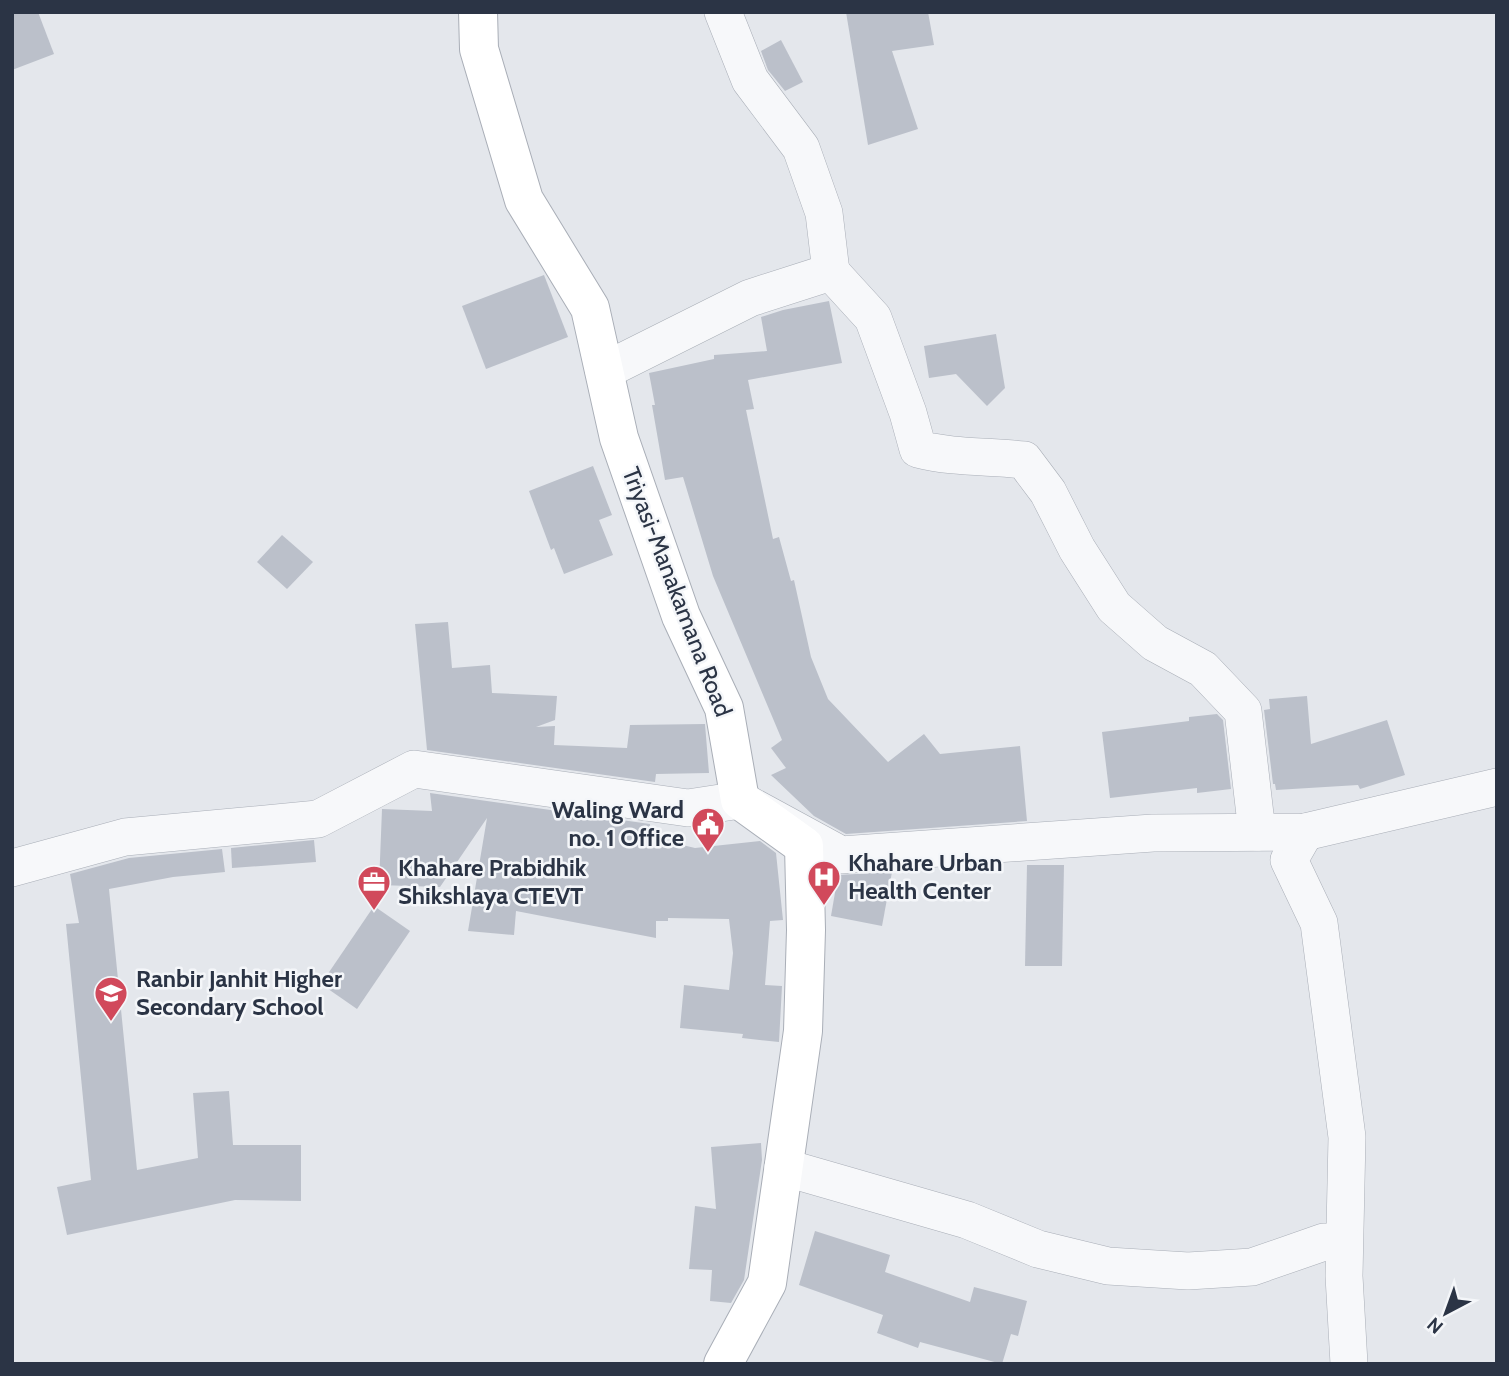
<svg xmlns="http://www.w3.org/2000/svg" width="1509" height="1376" viewBox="0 0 1509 1376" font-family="Cabin,sans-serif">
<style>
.building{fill:#bbc0ca}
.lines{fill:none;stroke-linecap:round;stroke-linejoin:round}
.street-casing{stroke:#a9aeb7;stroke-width:38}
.secondary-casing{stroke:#a9aeb7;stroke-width:40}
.street{stroke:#f7f8fa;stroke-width:37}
.secondary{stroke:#fff;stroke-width:38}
.labels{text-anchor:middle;stroke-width:5;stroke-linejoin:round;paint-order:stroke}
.street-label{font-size:24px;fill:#2b3445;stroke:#f4f6f9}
.poi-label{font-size:24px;font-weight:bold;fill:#2b3445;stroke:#f4f6f9;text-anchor:start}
</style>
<rect width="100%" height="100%" fill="#e4e7ec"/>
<g class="building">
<path d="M12,12H38L54,54L12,70Z"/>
<path d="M846,12H928L934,45L892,51L918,129L868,145Z"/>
<path d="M781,40L803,82L785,91L768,70L761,51Z"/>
<path d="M544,275L568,337L486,369L462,306Z"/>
<path d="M829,301L842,363L748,380L754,409L746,410L773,539L779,537L791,581L794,580L811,657L828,699L888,762L924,734L940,754L1020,746L1027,821L846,834L814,816L771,775L786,768L771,748L782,740L713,576L683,477L665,480L652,405H655L649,373L714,359V355L767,351L761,317L783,310Z"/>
<path d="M996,334L1005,388L987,406L956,374L929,378L924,346Z"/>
<path d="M593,466L612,515L599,520L613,555L564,574L554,548L551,550L529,491Z"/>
<path d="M282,535L313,562L287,589L257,562Z"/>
<path d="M448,622L452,668L490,665L492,693L557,696L555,720L536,727L555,726L554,745L627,748L630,725L705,724L709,773L656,774L655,782L427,750L415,624Z"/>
<path d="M1307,696L1311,744L1387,720L1405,775L1360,789L1358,785L1276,790L1275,784H1273L1264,710L1270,709L1269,699Z"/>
<path d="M1217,714L1223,720L1231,789L1197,793V788L1110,798L1102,732L1189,721V717Z"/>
<path d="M430,793L650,824L649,837L695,848L760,841L776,853L783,920L770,921L765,985L782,986L779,1042L742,1038L743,1034L680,1028L684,985L729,990L733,953L729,919L668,918V921H656V938L516,911L514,935L468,931L487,818L440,887L379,885L382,809L432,811Z"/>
<path d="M314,840L316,862L232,868L231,848Z"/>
<path d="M222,849L225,872L173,877L109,889L137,1170L198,1158L193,1093L229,1091L233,1145H301V1201L235,1200L67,1235L57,1187L91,1180L66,924L79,923L70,874L129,858Z"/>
<path d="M1027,865H1064L1062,966H1025Z"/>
<path d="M892,872L882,926L831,916L838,875Z"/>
<path d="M374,906L410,931L357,1009L321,984Z"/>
<path d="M761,1143L762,1160L744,1280L731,1303L710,1301L712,1270L689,1269L695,1206L716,1209L711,1147Z"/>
<path d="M815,1231L890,1255L885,1272L970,1302L974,1287L1027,1301L1018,1336L1011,1334L1002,1364L920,1342L918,1348L877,1333L883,1315L799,1285Z"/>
</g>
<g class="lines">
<defs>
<g id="street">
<path d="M723,12L750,80L801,148L824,213L831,272"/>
<path d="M604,371L750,298L831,272L873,318L908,413L918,449C953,458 989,456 1024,460L1048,492L1077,549L1114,607L1155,643L1203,669L1243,711L1257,832"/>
<path d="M1305,832L1289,860L1319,923L1347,1137L1344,1276L1349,1364"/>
<path d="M12,868L125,837L318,819L414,769L688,808L740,800L841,855L1153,833L1305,832L1497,787"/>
<path d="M783,1167L967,1220L1038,1249L1108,1266L1188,1271L1252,1267L1324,1242L1344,1243"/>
</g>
<path id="secondary" d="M478,12L479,49L524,200L590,308L619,438L681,616L724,708L740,800L804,846L806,930L803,1031L767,1283L723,1364"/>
</defs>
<use href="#street" class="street-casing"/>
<use href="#secondary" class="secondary-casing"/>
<use href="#street" class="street"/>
<use href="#secondary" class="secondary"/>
</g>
<defs>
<symbol id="civic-pin" viewBox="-11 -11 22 30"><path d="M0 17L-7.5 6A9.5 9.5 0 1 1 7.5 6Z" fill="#d1495b" stroke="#f4f6f9"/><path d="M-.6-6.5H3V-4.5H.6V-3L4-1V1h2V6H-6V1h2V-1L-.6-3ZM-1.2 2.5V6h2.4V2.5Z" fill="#fff"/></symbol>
<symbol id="hospital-pin" viewBox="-11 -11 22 30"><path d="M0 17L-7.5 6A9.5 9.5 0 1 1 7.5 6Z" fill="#d1495b" stroke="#f4f6f9"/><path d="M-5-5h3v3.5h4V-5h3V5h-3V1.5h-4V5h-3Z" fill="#fff"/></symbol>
<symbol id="office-pin" viewBox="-11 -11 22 30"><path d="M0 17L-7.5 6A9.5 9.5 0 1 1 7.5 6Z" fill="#d1495b" stroke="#f4f6f9"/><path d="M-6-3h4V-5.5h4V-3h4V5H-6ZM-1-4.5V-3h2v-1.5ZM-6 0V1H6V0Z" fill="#fff"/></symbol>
<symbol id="school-pin" viewBox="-11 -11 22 30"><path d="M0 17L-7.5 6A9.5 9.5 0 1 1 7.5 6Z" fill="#d1495b" stroke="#f4f6f9"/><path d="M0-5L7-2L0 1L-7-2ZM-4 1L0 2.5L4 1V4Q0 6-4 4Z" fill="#fff"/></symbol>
</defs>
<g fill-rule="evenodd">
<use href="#civic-pin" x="689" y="805" width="38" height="52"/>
<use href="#hospital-pin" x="805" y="858" width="38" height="52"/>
<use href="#office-pin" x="355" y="863" width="38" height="52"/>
<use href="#school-pin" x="92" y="974" width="38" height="52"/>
</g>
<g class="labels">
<g class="street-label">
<text transform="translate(677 592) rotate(69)" y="8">Triyasi-Manakamana Road</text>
</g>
<g class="poi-label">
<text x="684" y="818" text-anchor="end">Waling Ward<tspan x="684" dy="28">no. 1 Office</tspan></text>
<text x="848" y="871">Khahare Urban<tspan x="848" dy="28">Health Center</tspan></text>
<text x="398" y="876">Khahare Prabidhik<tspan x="398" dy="28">Shikshlaya CTEVT</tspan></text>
<text x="136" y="987">Ranbir Janhit Higher<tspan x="136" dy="28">Secondary School</tspan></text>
</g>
</g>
<rect width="1509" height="1376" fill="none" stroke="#2b3445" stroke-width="28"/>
<g transform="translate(1446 1313) rotate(221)" stroke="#f4f6f9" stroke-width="5" paint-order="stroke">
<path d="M0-5L12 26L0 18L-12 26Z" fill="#2b3445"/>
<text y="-10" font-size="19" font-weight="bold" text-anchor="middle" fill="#2b3445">N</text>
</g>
</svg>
